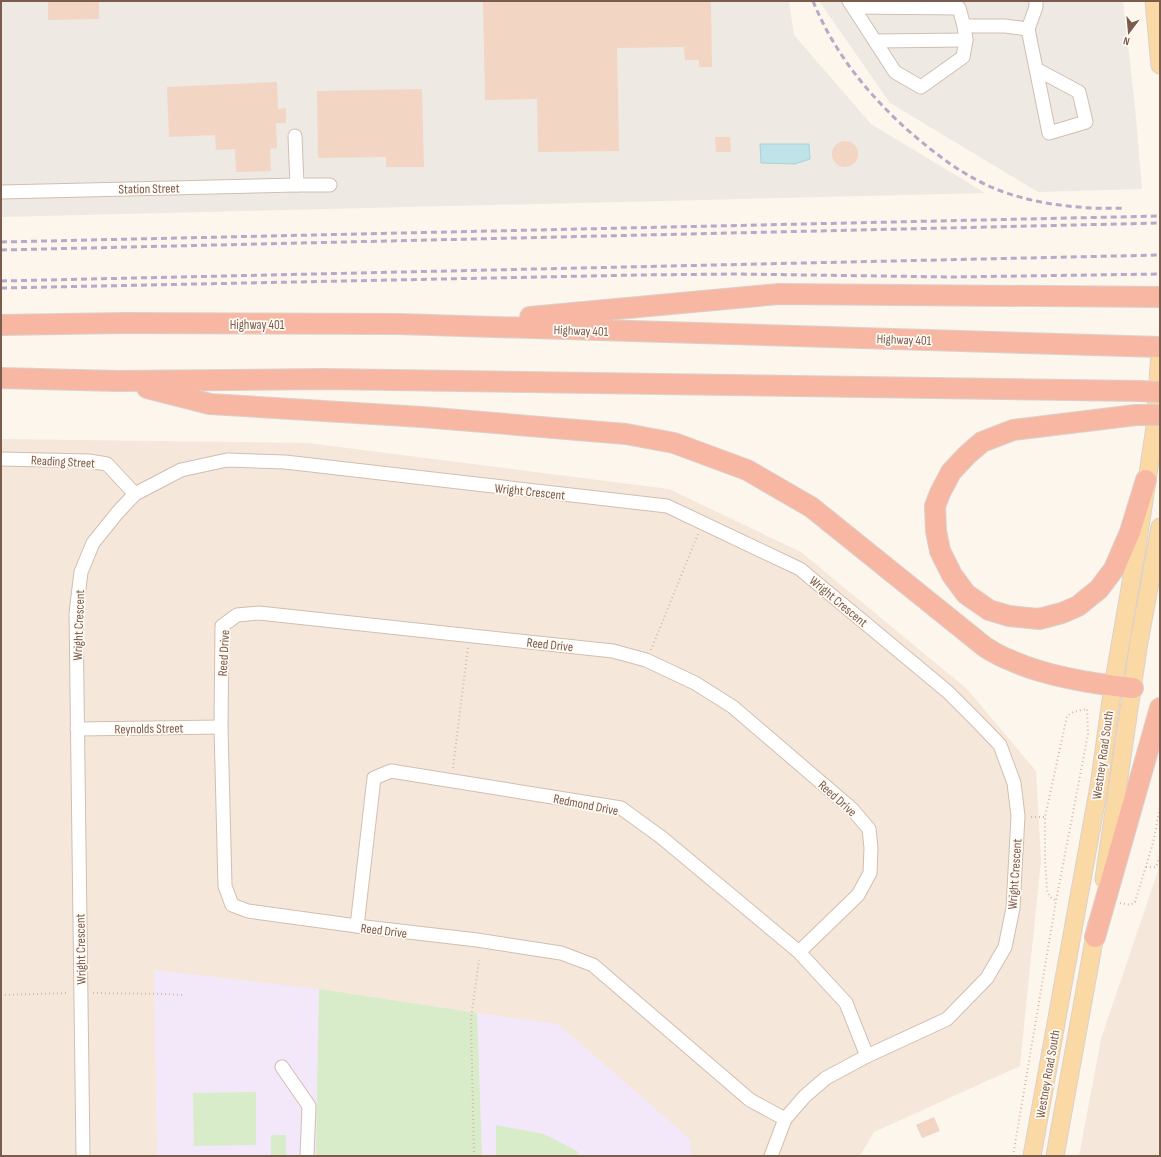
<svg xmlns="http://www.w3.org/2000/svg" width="1161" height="1157" viewBox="0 0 1161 1157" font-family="'Sofia Sans Condensed',sans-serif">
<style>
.residential{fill:#f5e8da}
.industrial{fill:#efe9e4}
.education{fill:#f3e8fa}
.green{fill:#d8ecc9}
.water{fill:#bfe3e8;stroke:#a5d3da}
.building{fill:#f3d5c3}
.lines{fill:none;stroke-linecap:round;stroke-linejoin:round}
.minor-casing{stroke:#d1beb0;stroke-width:15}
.major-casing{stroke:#dad1cd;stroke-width:19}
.highway-casing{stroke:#dad1cd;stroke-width:22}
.path{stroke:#d9b8a5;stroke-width:2;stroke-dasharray:1 3;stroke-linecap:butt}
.minor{stroke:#fff;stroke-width:13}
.major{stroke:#fbd9a5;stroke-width:17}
.highway{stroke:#f7b7a3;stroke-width:20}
.rail{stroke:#b9a8c9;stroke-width:3;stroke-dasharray:6 4;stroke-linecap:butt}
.highway-bridge-casing{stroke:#dad1cd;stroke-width:22;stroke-linecap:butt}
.highway-bridge{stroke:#f7b7a3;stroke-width:20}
.labels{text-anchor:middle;stroke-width:3.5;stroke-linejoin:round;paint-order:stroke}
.street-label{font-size:13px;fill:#7a5c4d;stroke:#fffaf3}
</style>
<rect width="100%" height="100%" fill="#fdf6ec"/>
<g class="residential">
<path d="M1,439L308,443L669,489L801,552L967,689L1036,771L1041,860L1020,1066L874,1132L860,1156H1Z"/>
<path d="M1160,865V1156H1079L1101,1039Z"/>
</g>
<g class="industrial">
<path d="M1,1H789L794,35L871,124L985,193L1,217Z"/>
<path d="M819,1H1123L1135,107L1142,189L1038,192L890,103Z"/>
</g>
<g class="education">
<path d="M154,970L319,989L316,1156H157Z"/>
<path d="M477,1013L558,1024L691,1140V1156H482Z"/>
</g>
<g class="green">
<path d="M319,989L477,1013L482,1156H316Z"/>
<path d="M256,1092V1145L194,1146L193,1093Z"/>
<path d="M496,1125L544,1134L577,1151L579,1156H496Z"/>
<rect x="271" y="1135" width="15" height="21"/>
</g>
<path class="water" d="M760,144H809L810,159L795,164L761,163Z"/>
<g class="building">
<path d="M48,1H99V19L48,20Z"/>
<path d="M483,1H711L712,67H699V60H685L684,47L617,48L619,151L538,152L537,99L485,100Z"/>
<path d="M277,82L278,109L286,108V123H276L277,148L270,149L271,171L236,172L235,149L216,150L215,135L169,137L167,87Z"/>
<path d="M422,89L424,167H386V157L318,158L317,91Z"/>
<path d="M715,137H730L731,152H716Z"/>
<circle cx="845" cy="154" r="13"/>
<path d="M934,1117L940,1131L922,1138L916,1125Z"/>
</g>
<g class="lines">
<defs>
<g id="minor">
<path d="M849,1L895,72L921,87L963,57L966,40L964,26H1005L1028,29"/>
<path d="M1036,1V7L1028,29L1049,133L1086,122L1079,92L1036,69"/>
<path d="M853,7L959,8L964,26"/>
<path d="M875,41L966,40"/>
<path d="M295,136L297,185"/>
<path d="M1,192L297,185H330"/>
<path d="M1,459L89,461L107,464L135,494"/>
<path d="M77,729L221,727"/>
<path d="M357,926L374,778L391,771L621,808L661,837L799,952L846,1003L867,1056"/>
<path d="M282,1067L309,1106L307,1156"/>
<path d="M785,1119L750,1100L593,965L561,953L477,940L357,926L248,911L232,905L225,886L221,727L222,626L237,615L259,613L613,651L646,660L695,683L733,707L852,809L869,829L871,848L870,873L858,895L799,952"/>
<path d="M83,1156L76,613L81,572L93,543L118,512L135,494L181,470L227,460L285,462L667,506L800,569L948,692L976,720L1000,745L1014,783L1018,816L1013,908L1005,947L987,978L947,1019L867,1056L826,1078L805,1096L785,1119L771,1156"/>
</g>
<g id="major">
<path d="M1154,1L1160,65"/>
<path d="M1104,879L1138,648L1160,527"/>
<path d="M1032,1156L1099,786L1113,686L1136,554L1155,427L1160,352"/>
<path d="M1055,1156L1097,924"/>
</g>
<g id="highway">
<path d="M530,317L779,294L1160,297"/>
<path d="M1,325L124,323L398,324L1160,347"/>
<path d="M1,378L118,381L325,379L1139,391"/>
<path d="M147,388L210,404L422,417L626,434L674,443L747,470L811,507L985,647C993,652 1001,657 1010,660C1045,676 1095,684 1133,688"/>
<path d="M1136,415L1013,430L982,442L967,455L951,472L940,493L935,506L936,531L940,551L952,575L966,594L989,610L1009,616L1039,619L1062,613L1078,606L1099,589L1114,569L1130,532L1146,480"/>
<path d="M1095,937L1160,708"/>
</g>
</defs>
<use href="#minor" class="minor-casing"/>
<use href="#major" class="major-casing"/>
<use href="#highway" class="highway-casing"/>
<g class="path">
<path d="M651,650L698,534"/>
<path d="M453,768L468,647"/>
<path d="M1031,817H1045"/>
<path d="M1146,867H1156L1160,856"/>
<path d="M1120,903L1130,905L1135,902L1153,843L1160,807"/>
<path d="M93,993L167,994L183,995"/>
<path d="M1,995L68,993"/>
<path d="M474,1156L471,1019L479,960"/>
<path d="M1013,1156L1056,901L1088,734L1087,709L1073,712L1067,716L1045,817V860L1047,890L1050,897L1056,901"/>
</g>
<use href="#minor" class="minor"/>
<use href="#major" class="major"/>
<use href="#highway" class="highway"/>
<g class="rail">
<path d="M813,1C834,53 869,96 911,133C937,155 960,173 991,187C1030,204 1082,210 1125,208"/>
<path d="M1,242L1160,216"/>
<path d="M1,250L1160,223"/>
<path d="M1,281L1160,255"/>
<path d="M1,288L638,275L737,274L952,277L1160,274"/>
</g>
<defs>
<g id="highway-bridge">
<path d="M1139,391L1160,392"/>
<path d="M1136,415H1160"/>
</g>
</defs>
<use href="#highway-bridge" class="highway-bridge-casing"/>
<use href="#highway-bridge" class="highway-bridge"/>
</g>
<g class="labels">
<g class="street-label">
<text transform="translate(149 188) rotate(-1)" y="5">Station Street</text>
<text x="257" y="329">Highway 401</text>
<text transform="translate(581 330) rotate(2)" y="5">Highway 401</text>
<text transform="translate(904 339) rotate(2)" y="5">Highway 401</text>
<text transform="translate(63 461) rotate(3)" y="5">Reading Street</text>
<text transform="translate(530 491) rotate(6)" y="5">Wright Crescent</text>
<text transform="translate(839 601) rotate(40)" y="5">Wright Crescent</text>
<text transform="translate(78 625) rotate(-88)" y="5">Wright Crescent</text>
<text transform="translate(550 644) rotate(6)" y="5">Reed Drive</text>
<text transform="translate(223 653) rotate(-87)" y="5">Reed Drive</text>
<text transform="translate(149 728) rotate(-1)" y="5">Reynolds Street</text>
<text transform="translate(1102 755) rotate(-82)" y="5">Westney Road South</text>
<text transform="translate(838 798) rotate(42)" y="5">Reed Drive</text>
<text transform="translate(586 804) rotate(11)" y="5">Redmond Drive</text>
<text transform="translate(1014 874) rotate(-86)" y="5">Wright Crescent</text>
<text transform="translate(384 930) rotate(7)" y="5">Reed Drive</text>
<text transform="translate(80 949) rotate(-91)" y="5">Wright Crescent</text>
<text transform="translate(1047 1074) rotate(-80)" y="5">Westney Road South</text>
</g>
</g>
<rect width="1161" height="1157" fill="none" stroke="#7a5c4d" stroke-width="4"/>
<g transform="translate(1129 32) rotate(196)" stroke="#fffaf3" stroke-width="3" paint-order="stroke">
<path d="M0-3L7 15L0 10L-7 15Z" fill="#7a5c4d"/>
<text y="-6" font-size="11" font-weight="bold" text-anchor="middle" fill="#7a5c4d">N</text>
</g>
</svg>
